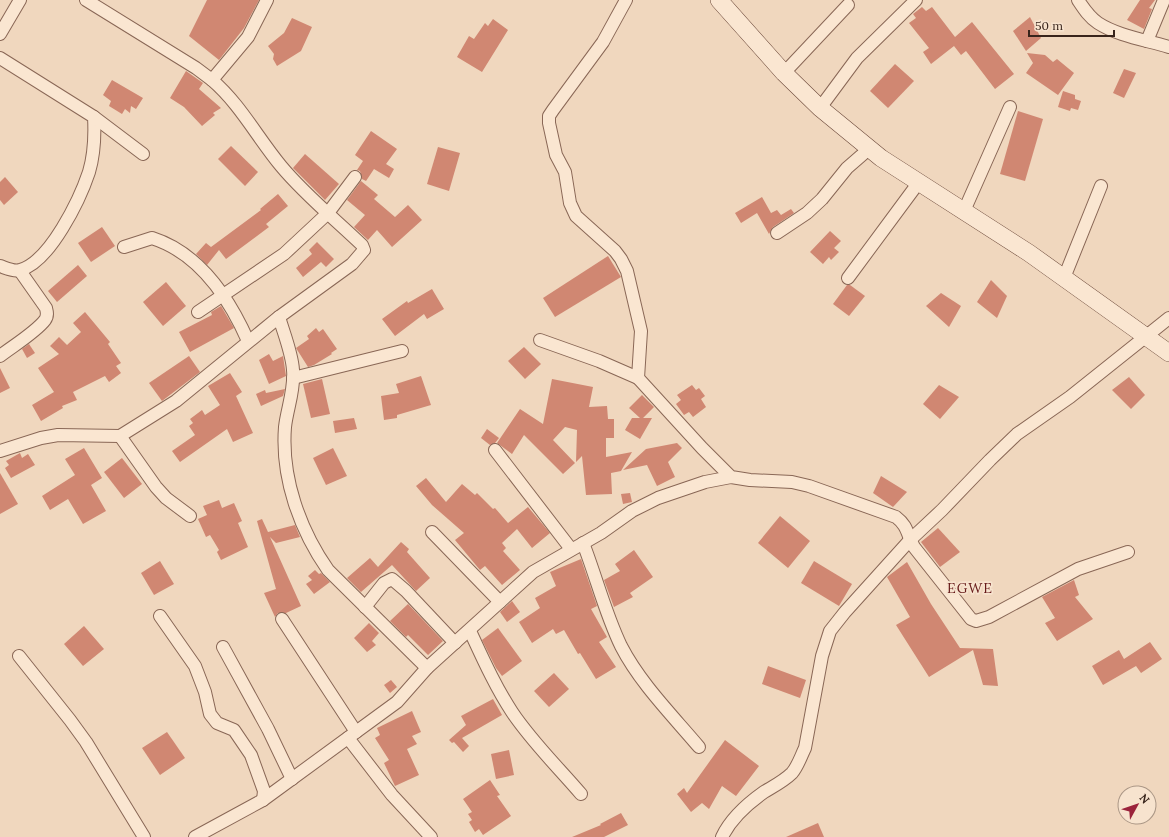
<svg xmlns="http://www.w3.org/2000/svg" width="1169" height="837" viewBox="0 0 1169 837" font-family="Lora,serif">
<style>
.building{fill:#d08772}
.lines{fill:none;stroke-linecap:round;stroke-linejoin:round}
.street-casing{stroke:#896756;stroke-width:14}
.secondary-casing{stroke:#6b4839;stroke-width:18}
.street{stroke:#fae6d1;stroke-width:12}
.secondary{stroke:#fae6d1;stroke-width:17}
.labels{text-anchor:middle;stroke-width:3.5;stroke-linejoin:round;paint-order:stroke}
.quarter-label{font-size:14px;letter-spacing:1px;fill:#661a19;stroke:#f7e3ce}
</style>
<rect width="100%" height="100%" fill="#f0d7be"/>
<g class="building">
<path d="M207,0H259L244,28L219,60L189,36Z"/>
<path d="M1140,0H1155L1149,8L1152,9L1144,29L1127,20Z"/>
<path d="M922,7L926,11L932,7L955,37L972,22L1014,74L995,89L966,51L961,55L954,46L931,64L923,52L929,48L909,23L916,18L913,14Z"/>
<path d="M1030,17L1041,38L1026,51L1013,31Z"/>
<path d="M292,18L312,27L301,51L277,66L273,59L274,54L268,46L284,33Z"/>
<path d="M493,19L508,30L482,72L457,57L469,36L474,39L485,23L488,26Z"/>
<path d="M1027,53L1045,55L1053,62L1057,59L1074,73L1058,95L1026,73L1033,63Z"/>
<path d="M895,64L914,81L888,108L870,91Z"/>
<path d="M1124,69L1136,73L1124,98L1113,93Z"/>
<path d="M186,71L203,83L199,89L221,108L213,113L215,115L202,126L184,107L170,98Z"/>
<path d="M112,80L143,98L136,109L131,106L130,113L125,109L122,114L109,106L111,101L103,95Z"/>
<path d="M1063,91L1075,95V99L1081,101L1078,110L1071,108L1070,111L1058,107Z"/>
<path d="M1018,111L1043,119L1025,181L1000,174Z"/>
<path d="M371,131L397,149L386,164L394,169L389,178L374,169L366,181L362,179L360,171L357,170L363,161L355,155Z"/>
<path d="M231,146L258,172L245,186L218,159Z"/>
<path d="M438,147L460,153L449,191L427,184Z"/>
<path d="M305,154L339,184L325,200L293,168Z"/>
<path d="M5,177L18,192L4,205L0,200V182Z"/>
<path d="M361,181L378,195L374,199L395,217L408,205L422,220L392,247L377,230L368,240L354,227L365,215L347,200Z"/>
<path d="M278,194L288,206L266,224L269,227L226,259L219,250L207,265L196,254L206,243L211,247L261,210L260,209Z"/>
<path d="M762,197L771,213L777,210L781,215L791,209L794,213L773,227L769,234L757,213L741,223L735,213Z"/>
<path d="M102,227L115,246L91,262L78,243Z"/>
<path d="M830,231L841,241L834,248L839,252L831,260L829,257L823,264L810,252Z"/>
<path d="M317,242L334,259L326,267L321,262L303,277L296,268L312,254L309,250Z"/>
<path d="M608,256L621,277L555,317L543,298Z"/>
<path d="M78,265L87,276L57,302L48,291Z"/>
<path d="M991,280L1007,296L997,318L977,302Z"/>
<path d="M166,282L186,306L163,326L143,302Z"/>
<path d="M847,285H850L865,296L849,316L833,304Z"/>
<path d="M432,289L444,309L427,319L424,314L395,336L382,319L407,301L408,303Z"/>
<path d="M941,293L961,306L949,327L926,306Z"/>
<path d="M221,306L234,328L190,352L179,332L212,315L211,312Z"/>
<path d="M85,312L110,342L108,344L121,363L116,366L121,373L109,382L105,376L73,392L77,400L62,406L63,408L41,421L32,405L54,392L38,368L59,354L50,346L59,337L67,345L81,332L73,323Z"/>
<path d="M316,328L319,332L323,329L337,349L331,353L332,354L314,365L308,367L296,348L309,339L307,336Z"/>
<path d="M29,344L35,353L27,358L22,349Z"/>
<path d="M524,347L541,364L525,379L508,361Z"/>
<path d="M269,354L273,361L283,356L286,376L269,384L259,360Z"/>
<path d="M189,356L200,372L162,401L149,383Z"/>
<path d="M0,368L10,388L0,393Z"/>
<path d="M230,373L242,392L236,396L253,433L233,442L227,429L180,462L172,451L195,435L189,426L193,423L190,419L202,410L205,415L220,405L208,386Z"/>
<path d="M421,376L431,405L397,415V418L384,420L381,396L399,393L396,384Z"/>
<path d="M1129,377L1145,395L1131,409L1112,390Z"/>
<path d="M322,379L330,414L311,418L303,384Z"/>
<path d="M552,379L593,387L589,407L607,406L608,419H614V438H606V457L632,452L621,471L611,473L612,494L586,495L582,456L576,462L577,430L565,427L553,440L575,463L563,474L524,435L512,454L497,443L520,409L543,424Z"/>
<path d="M692,385L696,390L699,388L705,396L701,399L706,407L693,417L689,412L684,415L676,404L681,400L677,395Z"/>
<path d="M939,385L959,397L940,419L923,404Z"/>
<path d="M285,389L283,396L261,406L256,394L265,390L266,393Z"/>
<path d="M642,395L654,407L643,418H652L640,439L625,430L632,418H640L629,408Z"/>
<path d="M354,418L357,429L335,433L333,421Z"/>
<path d="M487,429L499,438L495,443L490,445L481,438Z"/>
<path d="M677,443L682,448L668,462L675,477L657,486L647,465L623,470L646,449Z"/>
<path d="M84,448L102,478L91,485L106,511L83,524L68,499L50,510L42,496L75,475L65,459Z"/>
<path d="M333,448L347,476L326,485L313,458Z"/>
<path d="M20,453L22,458L28,454L35,465L11,478L5,468L9,465L6,461Z"/>
<path d="M122,458L142,484L124,498L104,472Z"/>
<path d="M0,473L18,504L0,514Z"/>
<path d="M881,476L907,492L893,507L873,493Z"/>
<path d="M426,478L446,502L462,484L475,495L477,493L493,509L495,508L508,523L528,507L550,533L532,548L517,529L502,543L506,548L503,551L520,570L502,585L485,566L480,570L455,540L464,533L432,505L416,486Z"/>
<path d="M630,493L632,502L623,504L621,494Z"/>
<path d="M219,500L222,508L234,503L242,521L238,523L248,547L221,560L217,552L219,550L210,535L206,537L198,519L207,515L203,506Z"/>
<path d="M780,516L810,541L788,568L758,543Z"/>
<path d="M262,519L268,532L295,525L300,537L276,543L270,537L301,606L286,613H278L275,617L264,593L276,589L257,521Z"/>
<path d="M938,528L960,552L940,567L921,542Z"/>
<path d="M401,542L409,549L407,552L430,578L416,591L392,565L361,592L347,578L370,558L378,567Z"/>
<path d="M634,550L653,577L630,593L633,597L614,607L604,580L620,571L615,564Z"/>
<path d="M581,559L597,606L591,609L607,637L599,642L616,667L596,679L580,653L578,654L564,630L556,634L553,629L532,643L519,622L540,608L535,598L556,586L550,572Z"/>
<path d="M160,561L174,584L154,595L141,573Z"/>
<path d="M814,561L852,584L839,606L801,583Z"/>
<path d="M907,562L931,604L960,648L993,649L998,686L983,685L973,650L929,677L896,625L910,617L887,577Z"/>
<path d="M315,570L319,574L321,573L330,582L314,594L306,584L312,580L308,576Z"/>
<path d="M1074,580L1079,595L1075,597L1093,619L1057,641L1045,623L1055,618L1042,597Z"/>
<path d="M512,601L520,612L507,622L500,612Z"/>
<path d="M408,604L443,641L428,655L408,635L406,637L390,621Z"/>
<path d="M369,623L379,633L372,641L376,645L367,652L354,638Z"/>
<path d="M84,626L104,649L83,666L64,644Z"/>
<path d="M498,628L522,661L502,676L496,668L482,640Z"/>
<path d="M1150,642L1162,659L1141,673L1136,666L1103,685L1092,666L1119,650L1124,659Z"/>
<path d="M768,666L806,680L800,698L762,684Z"/>
<path d="M554,673L569,689L549,707L534,691Z"/>
<path d="M391,680L397,687L390,693L384,685Z"/>
<path d="M493,699L502,715L462,738L469,746L463,752L454,742L452,743L449,740L466,725L461,716Z"/>
<path d="M412,711L421,732L412,736L417,744L407,749L419,775L395,786L384,763L389,760L375,738L380,735L377,728Z"/>
<path d="M167,732L185,758L160,775L142,748Z"/>
<path d="M725,740L759,766L736,796L722,786L709,809L702,803L691,812L677,794L684,788L687,793Z"/>
<path d="M509,750L514,775L496,779L491,754Z"/>
<path d="M490,780L500,795L497,796L511,816L483,835L479,829L475,832L469,822L472,820L468,814L472,812L463,799Z"/>
<path d="M621,813L628,825L604,837H572L601,825L600,824Z"/>
<path d="M818,823L824,837H786Z"/>
</g>
<g class="lines">
<defs>
<g id="street">
<path d="M86,0L196,68L212,80"/>
<path d="M267,0L248,37L212,80C240,104 257,137 281,166C305,195 335,219 362,245L364,250L352,264L279,317C284,334 292,353 293,370C295,389 287,409 285,427C281,478 300,530 328,570L427,668"/>
<path d="M626,0L603,42L553,110L549,116V123L556,155L565,172L570,203L576,216L615,251L621,259L627,271L641,331L638,378L702,448L731,477L750,480L792,482L809,486L896,517C908,526 907,535 914,547L971,619L976,621L989,617L1078,569L1128,552"/>
<path d="M1078,0C1084,9 1089,17 1098,23C1118,36 1146,40 1169,47"/>
<path d="M0,34L20,0"/>
<path d="M1147,41L1164,0"/>
<path d="M0,58L94,117C95,135 94,155 89,172C80,199 50,262 20,270C14,272 6,268 0,266"/>
<path d="M784,73L848,5"/>
<path d="M820,108L857,58L916,0"/>
<path d="M94,117L143,154"/>
<path d="M964,211L1010,107"/>
<path d="M777,233L807,213L822,199L847,168L870,148"/>
<path d="M124,247L152,238C199,253 229,298 248,341"/>
<path d="M848,278L919,182"/>
<path d="M1064,278L1101,186"/>
<path d="M198,312L284,254L328,213L355,177"/>
<path d="M540,340L599,361L638,378"/>
<path d="M0,356C13,346 36,332 45,320C48,316 47,312 46,308L20,271"/>
<path d="M293,378L402,351"/>
<path d="M120,436L156,487L166,498L190,516"/>
<path d="M495,450L571,549"/>
<path d="M0,451L41,438L58,435L120,436L176,401L279,317"/>
<path d="M432,532L500,602"/>
<path d="M583,543C596,576 605,613 621,646C640,683 672,715 699,747"/>
<path d="M365,607L384,583L392,579L406,591L455,643"/>
<path d="M160,616L195,666L205,692L210,714L217,723L234,730L251,755L264,791L263,800"/>
<path d="M282,619L356,732"/>
<path d="M470,631C483,659 495,686 512,712C532,742 558,767 581,794"/>
<path d="M223,647L268,729L292,779"/>
<path d="M19,656L70,720L86,742L144,837"/>
<path d="M348,738L392,795L431,837"/>
<path d="M195,837L263,800L397,702L427,668L533,572L601,533L632,511L658,498L705,482L731,477"/>
<path d="M722,837C731,818 747,804 764,792C774,786 784,781 792,773C798,766 801,756 805,748L822,656L830,631L845,612L910,540L942,510L990,460L1017,434L1070,397L1169,318"/>
</g>
<path id="secondary" d="M719,0L784,73L820,108L881,158L1029,253L1169,353"/>
</defs>
<use href="#street" class="street-casing"/>
<use href="#secondary" class="secondary-casing"/>
<use href="#street" class="street"/>
<use href="#secondary" class="secondary"/>
</g>
<g class="labels">
<g class="quarter-label">
<text x="970" y="593">EGWE</text>
</g>
</g>
<g transform="translate(1137 805) rotate(50)"><circle r="19" fill="#f7e3ce" stroke="#ab9786"/>
<path d="M0-3L7 15L0 10L-7 15Z" fill="#9b233b"/>
<text y="-6" font-size="11" font-weight="bold" text-anchor="middle" fill="#38241b">N</text>
</g>
<path d="M1029 30v6h85v-6" fill="none" stroke="#38241b" stroke-width="2"/>
<text x="1035" y="30" font-size="12" fill="#38241b" stroke="#f7e3ce" stroke-width="3" paint-order="stroke">50 m</text>
</svg>
